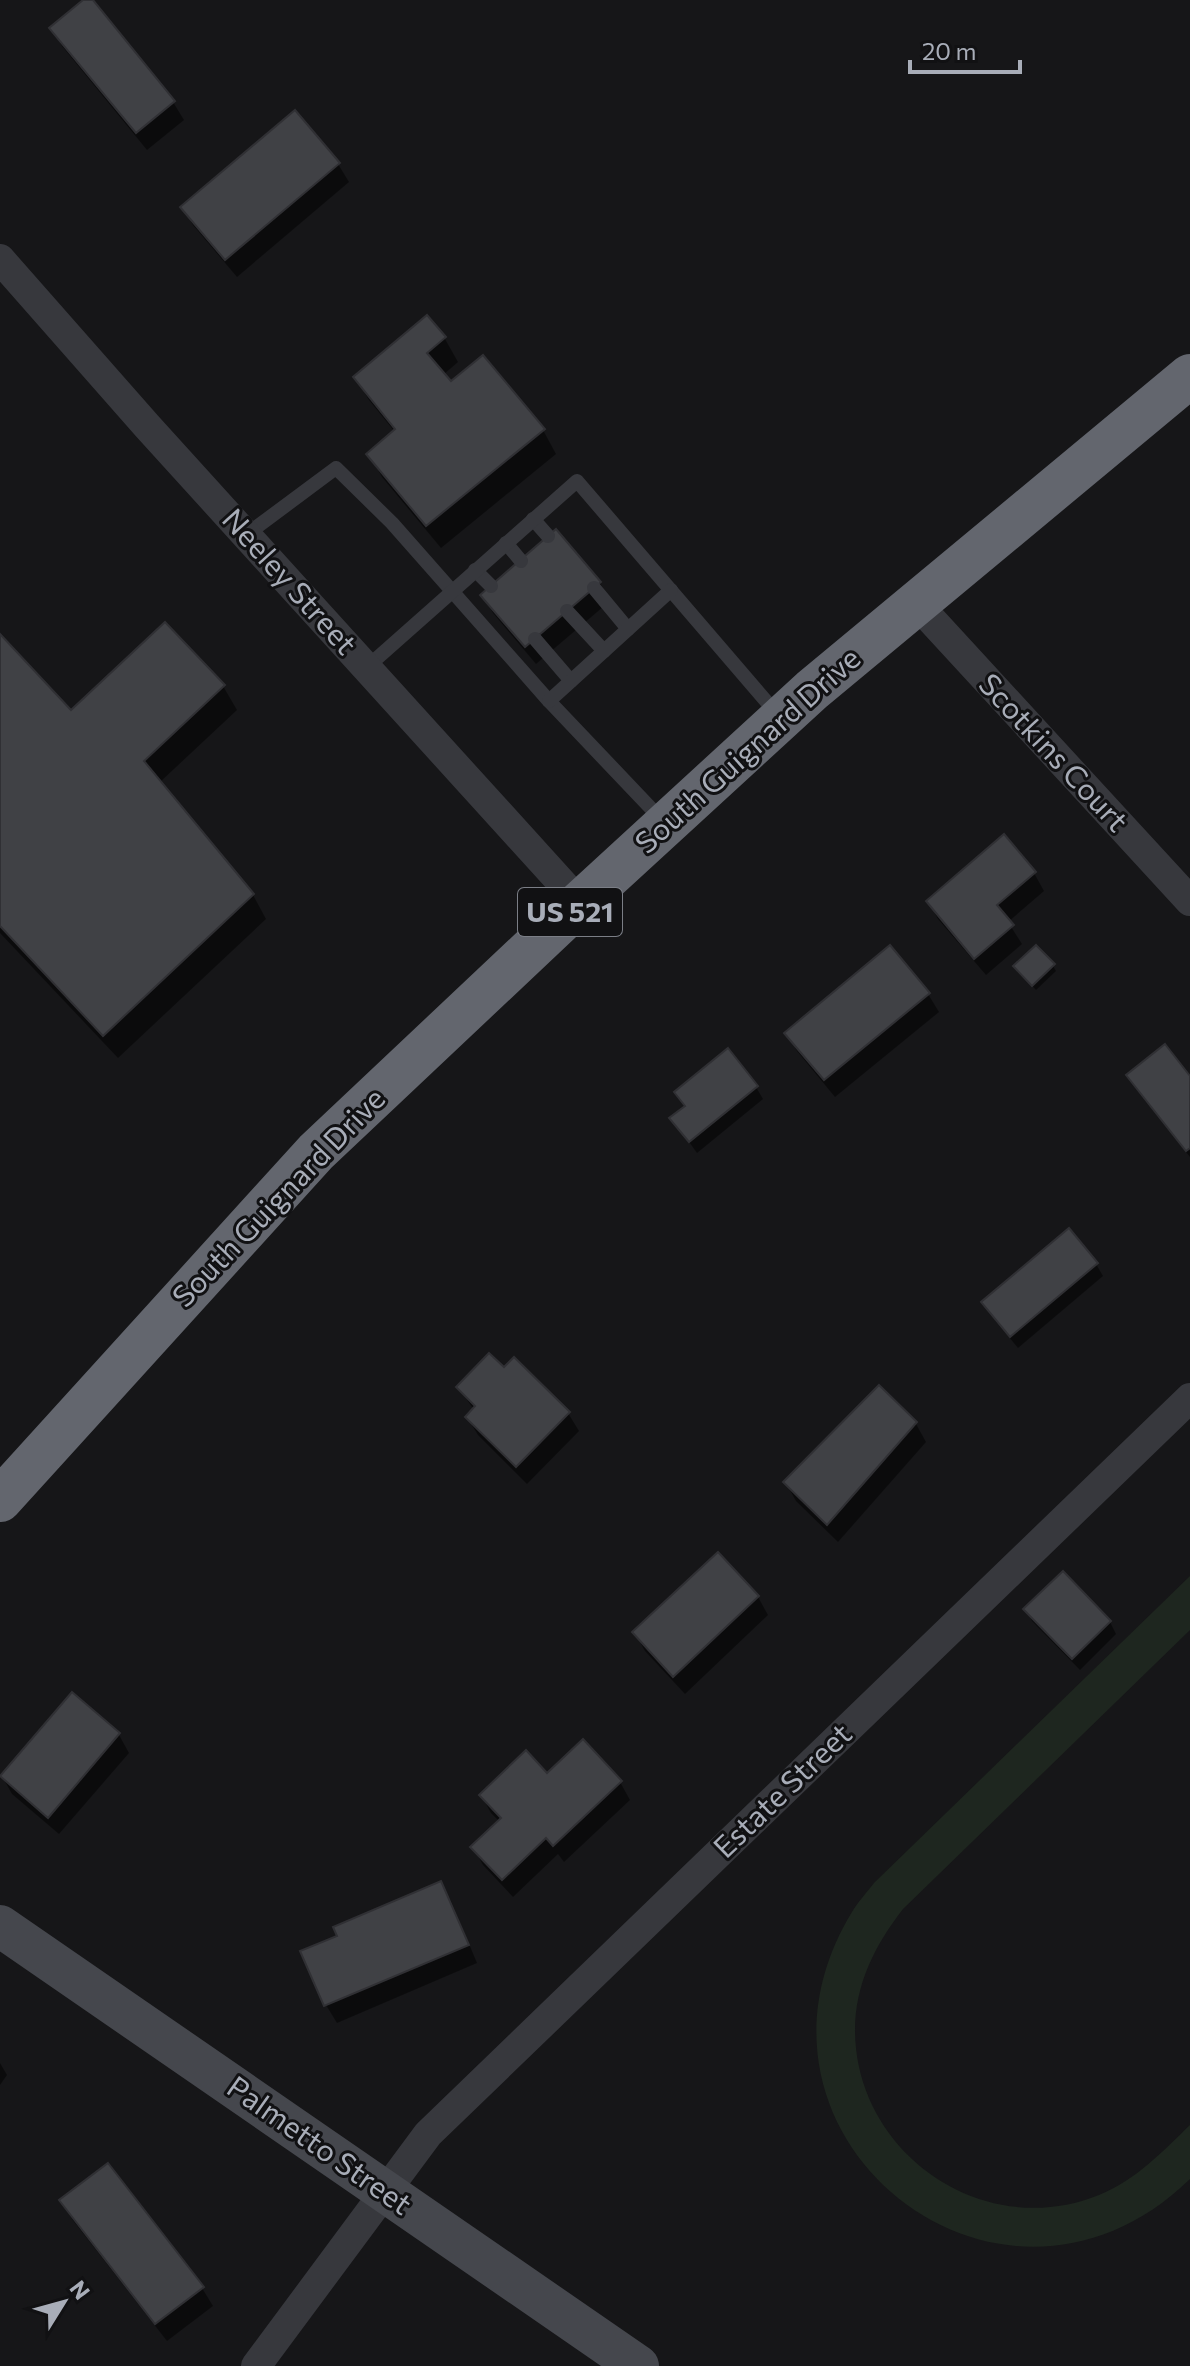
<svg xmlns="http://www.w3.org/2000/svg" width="1190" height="2366" viewBox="0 0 1190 2366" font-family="Commissioner,sans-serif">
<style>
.pitch{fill:#1e261f}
.shadow{fill:#0007}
.building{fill:#404145;stroke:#303034;stroke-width:2}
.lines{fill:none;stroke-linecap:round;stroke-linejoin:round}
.lane{stroke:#37383d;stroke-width:14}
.street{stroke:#37383d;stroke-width:30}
.secondary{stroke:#45474d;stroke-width:42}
.highway{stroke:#63666e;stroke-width:44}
.labels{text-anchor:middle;stroke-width:6;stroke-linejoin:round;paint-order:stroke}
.shield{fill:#111113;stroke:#7b7e86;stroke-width:2}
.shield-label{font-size:28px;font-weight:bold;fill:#a8adb8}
.street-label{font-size:30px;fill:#a8adb8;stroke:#111113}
</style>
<rect width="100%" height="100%" fill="#161618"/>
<path class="pitch" d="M1190,1576V1630L903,1909C875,1945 855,1984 855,2031C856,2154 984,2242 1099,2195C1136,2180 1162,2152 1190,2125V2179C1000,2364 716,2135 852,1912C858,1902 867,1892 874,1883Z"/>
<g class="shadow">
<path d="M83,0H91L173,102L184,120L147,150L62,46L52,28L84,2Z"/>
<path d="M338,164L349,182L237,277L193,225L182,207Z"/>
<path d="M427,318L445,339L458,362L443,375L450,384L543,430L556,454L441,548L382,477L369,454L395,432L369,400L355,377Z"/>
<path d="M556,532L600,583L610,601L536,664L493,613L482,595Z"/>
<path d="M0,637L71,713L223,686L237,710L159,783L253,895L266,919L118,1058L0,933Z"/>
<path d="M1034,873L1044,891L1008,922L1022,944L986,975L938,919L928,901Z"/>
<path d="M1053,966L1056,971L1036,990L1019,971Z"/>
<path d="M928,994L939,1012L835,1097L797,1051L787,1033Z"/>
<path d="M1128,1075L1190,1079V1157L1135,1087Z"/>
<path d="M756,1087L763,1099L697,1153L672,1118L686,1107L676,1093Z"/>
<path d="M1096,1264L1103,1276L1018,1348L990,1314L983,1302Z"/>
<path d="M504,1370L568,1413L579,1431L527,1484L478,1435L467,1417L474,1410L459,1388Z"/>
<path d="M879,1388L916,1424L926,1442L838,1542L796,1501L786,1483Z"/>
<path d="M758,1597L768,1615L685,1694L645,1651L635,1633Z"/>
<path d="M1026,1609L1110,1622L1116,1634L1080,1670L1032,1621Z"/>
<path d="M72,1695L119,1735L129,1753L59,1834L12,1794L2,1776Z"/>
<path d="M547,1776L620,1782L630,1800L564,1862L558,1854L513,1897L483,1865L473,1847L500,1822L491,1813L481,1795Z"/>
<path d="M440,1883L451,1901L477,1963L337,2023L326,2005L303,1952L339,1937Z"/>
<path d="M0,2063L7,2075L0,2085Z"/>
<path d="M62,2201L202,2288L213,2306L167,2341L72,2219Z"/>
</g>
<g class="building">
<path d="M83,0H93L175,101L136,133L49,28Z"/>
<path d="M295,110L340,163L225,260L180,207Z"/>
<path d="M427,315L446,337L427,353L451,381L483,355L545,429L426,526L366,454L395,429L353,377Z"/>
<path d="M556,529L601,582L525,647L480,595Z"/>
<path d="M165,622L225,685L144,761L254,894L103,1036L0,926V634L71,710Z"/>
<path d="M1004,834L1036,872L997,905L1014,925L974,959L926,901Z"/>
<path d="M890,945L930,993L824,1080L784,1033Z"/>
<path d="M1036,945L1055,964L1032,986L1013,966Z"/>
<path d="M1165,1044L1190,1076V1148L1186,1151L1126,1075Z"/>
<path d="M728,1048L758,1086L689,1142L669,1118L685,1106L674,1092Z"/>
<path d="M1069,1228L1098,1263L1010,1337L981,1302Z"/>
<path d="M489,1353L504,1367L514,1357L570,1412L516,1467L465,1417L475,1406L456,1387Z"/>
<path d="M879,1385L917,1422L827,1525L783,1482Z"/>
<path d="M718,1552L759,1596L673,1677L632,1632Z"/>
<path d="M1063,1571L1111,1621L1072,1659L1023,1609Z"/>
<path d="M72,1692L120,1733L48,1818L0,1776Z"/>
<path d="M583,1739L622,1781L553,1846L546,1838L502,1880L470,1847L501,1818L479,1795L526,1750L547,1773Z"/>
<path d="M441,1881L469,1945L324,2006L300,1951L337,1936L333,1927Z"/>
<path d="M108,2163L204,2287L155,2324L59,2200Z"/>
</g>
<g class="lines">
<g class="lane">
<path d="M533,519L548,536"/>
<path d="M246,535L336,468L392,523L549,701L663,821"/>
<path d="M506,543L521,561"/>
<path d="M475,570L491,586"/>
<path d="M594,588L628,629"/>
<path d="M567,611L604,651"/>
<path d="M535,639L571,681"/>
<path d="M366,668L577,481L778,715"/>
<path d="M549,701L671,590"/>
</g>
<g class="street">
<path d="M0,259L147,426L580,903"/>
<path d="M916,603L1190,901"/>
<path d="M256,2366L428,2134L1190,1398"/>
</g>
<path class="secondary" d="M0,1926L638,2366"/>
<path class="highway" d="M0,1500L316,1152L580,903L812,690L1190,376"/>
</g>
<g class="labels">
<rect class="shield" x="518" y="888" width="104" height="48" rx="6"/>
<g class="shield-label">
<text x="570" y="922">US 521</text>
</g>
<g class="street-label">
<text transform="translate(289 582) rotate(48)" y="10">Neeley Street</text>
<text transform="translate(748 751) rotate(-42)" y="10">South Guignard Drive</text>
<text transform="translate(1053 753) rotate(47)" y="10">Scotkins Court</text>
<text transform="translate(279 1198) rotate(-46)" y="10">South Guignard Drive</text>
<text transform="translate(783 1791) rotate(-44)" y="10">Estate Street</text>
<text transform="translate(319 2146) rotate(35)" y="10">Palmetto Street</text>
</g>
</g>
<g transform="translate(64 2302) rotate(53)" stroke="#111113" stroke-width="6" paint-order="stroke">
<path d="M0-6L14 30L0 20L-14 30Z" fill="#a8adb8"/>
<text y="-12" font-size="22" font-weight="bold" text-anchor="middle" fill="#a8adb8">N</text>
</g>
<path d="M910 60v12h110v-12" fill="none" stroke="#a8adb8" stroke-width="4"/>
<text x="922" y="60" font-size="24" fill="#a8adb8" stroke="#111113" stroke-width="6" paint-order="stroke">20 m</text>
</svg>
